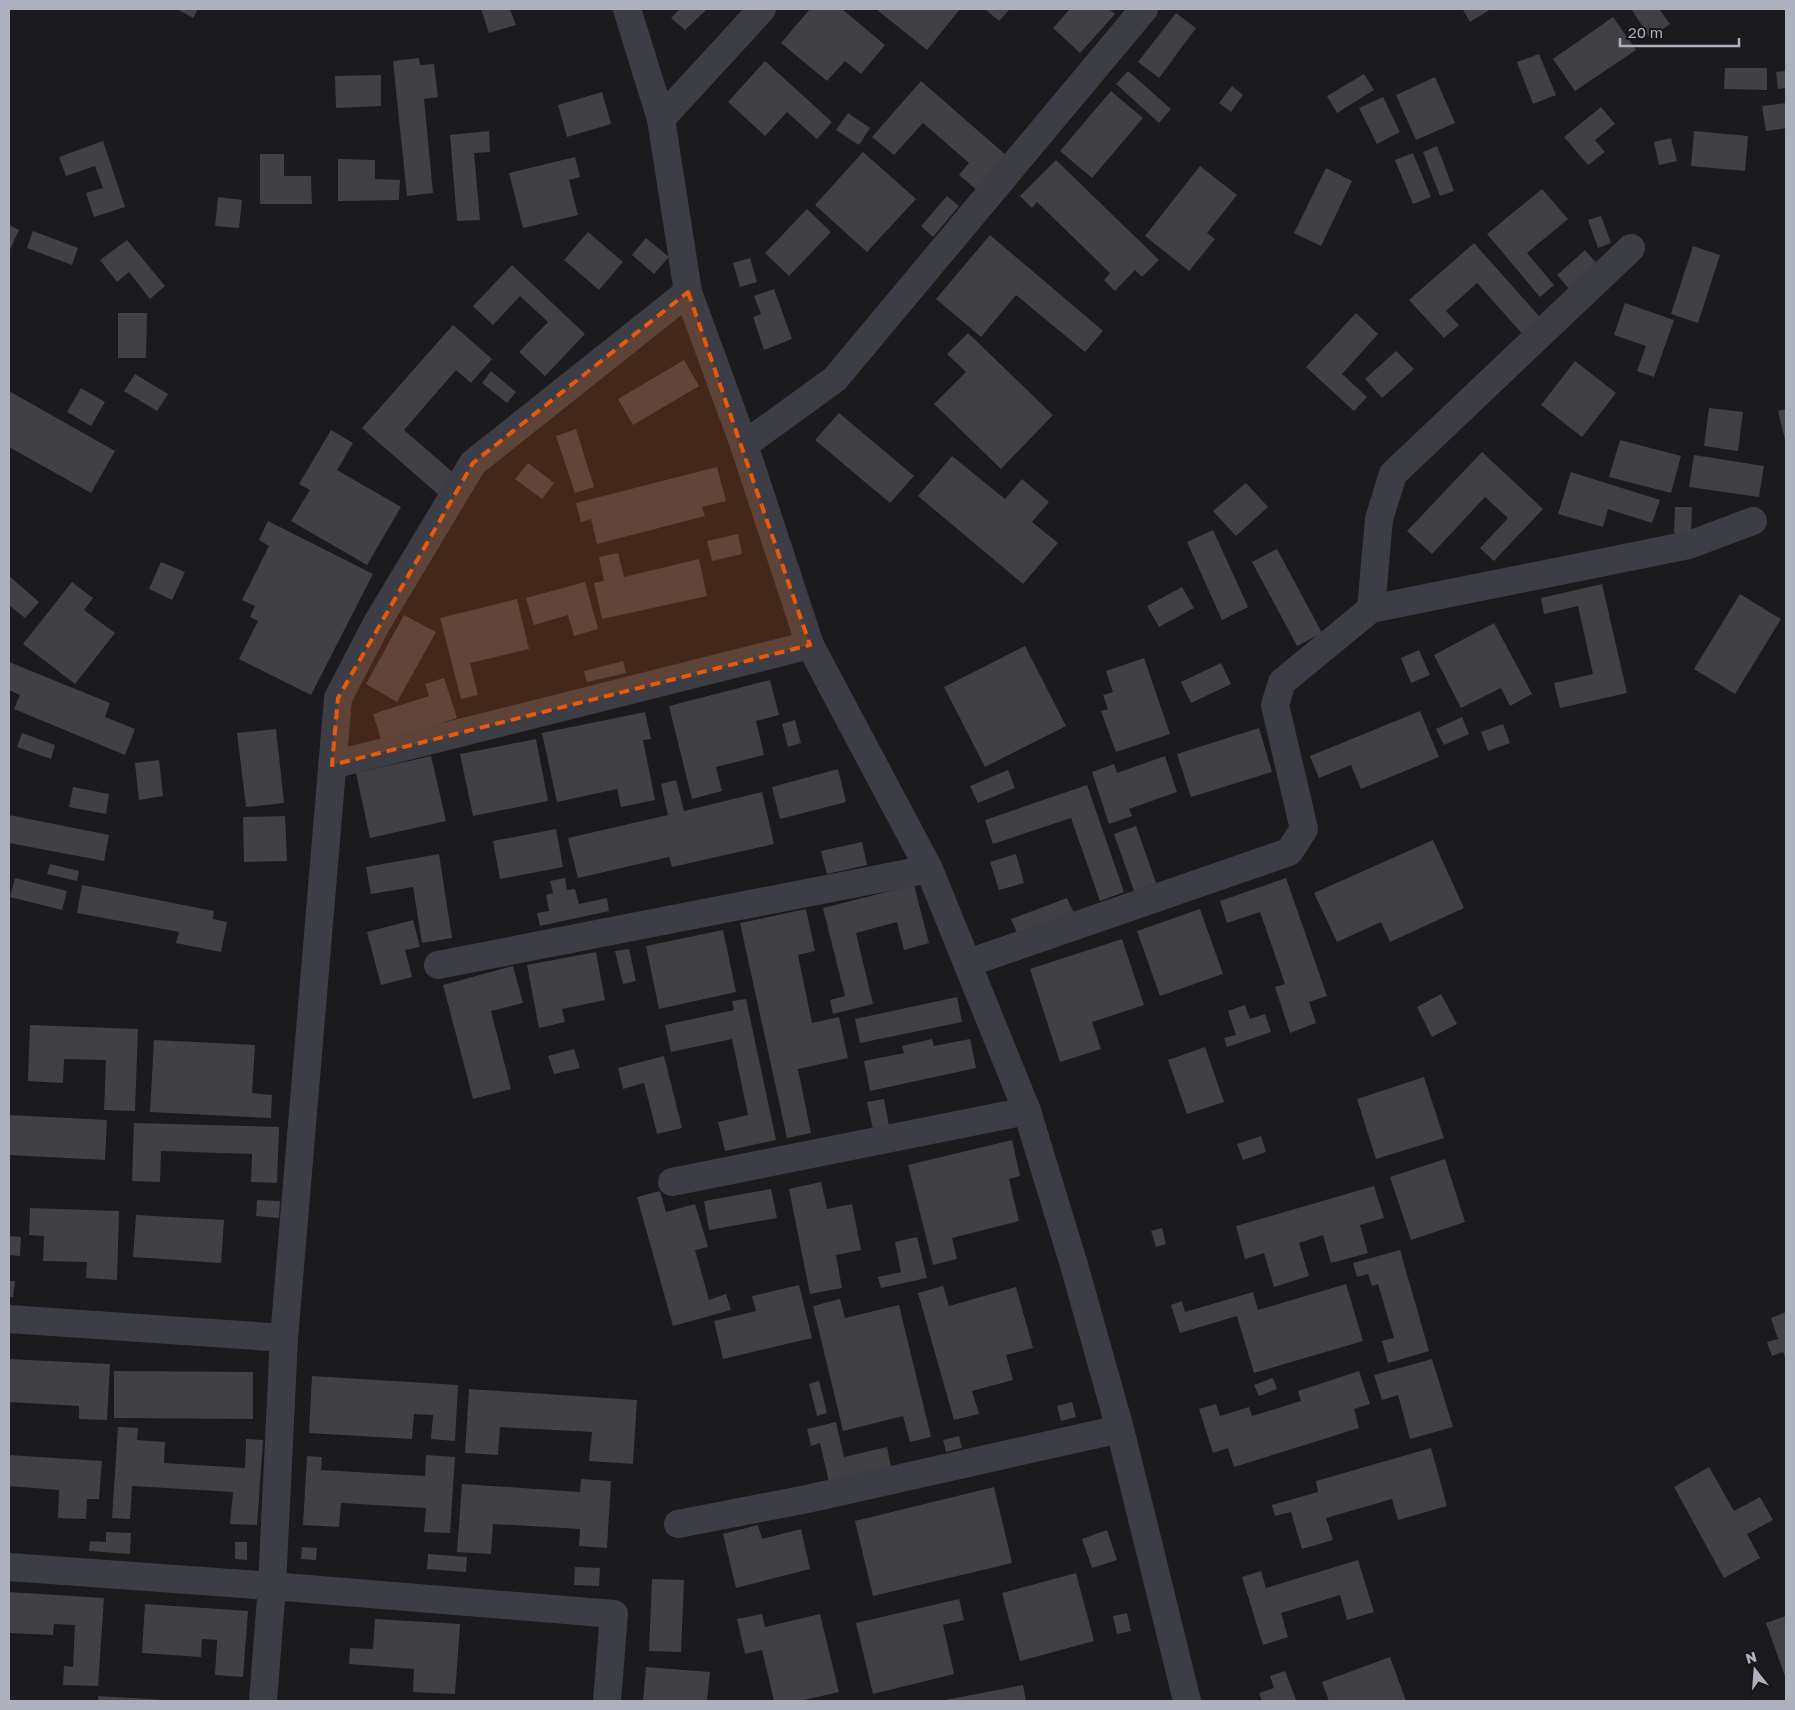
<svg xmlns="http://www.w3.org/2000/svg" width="1795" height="1710" viewBox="0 0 1795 1710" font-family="'Golos Text',sans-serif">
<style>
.building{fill:#404045}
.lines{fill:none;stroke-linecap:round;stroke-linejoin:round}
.street{stroke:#3d3e45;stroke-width:28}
.marked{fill:#e8590c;fill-opacity:0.2;stroke:#e8590c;stroke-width:4;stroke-dasharray:10 6;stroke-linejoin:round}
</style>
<rect width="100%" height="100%" fill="#1b1b1d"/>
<g class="building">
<path d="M177,9H198L193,18Z"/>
<path d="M481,9H510L516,25L489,33Z"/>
<path d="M680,9H707L685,30L671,18Z"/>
<path d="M810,9H842L885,45L861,74L845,61L827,81L781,43Z"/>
<path d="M876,9H960L927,50Z"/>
<path d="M985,9H1010L999,21Z"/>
<path d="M1070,9H1109L1115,14L1080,53L1053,28Z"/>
<path d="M1464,9H1491L1470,22L1463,10Z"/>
<path d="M1634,9H1659L1670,24L1650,38L1632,10Z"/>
<path d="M1176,13L1196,28L1159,78L1138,62Z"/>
<path d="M1613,17L1636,50L1575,91L1553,59Z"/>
<path d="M1539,54L1556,95L1533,104L1517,62Z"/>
<path d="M419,58L420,65L434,64L438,97L424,99L433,193L407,196L393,61Z"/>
<path d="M765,61L832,122L817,139L787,112L765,136L728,102Z"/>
<path d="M1725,68H1767V90L1724,89Z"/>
<path d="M1128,71L1171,109L1159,123L1116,84Z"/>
<path d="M1786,71V88L1778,89L1776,72Z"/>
<path d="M1364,74L1374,90L1337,113L1327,96Z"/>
<path d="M381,75V106L336,108L335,76Z"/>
<path d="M1435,77L1455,123L1416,140L1396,95Z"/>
<path d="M921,81L1007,156L977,190L959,175L969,163L923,123L894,155L872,137Z"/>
<path d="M1232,86L1243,95L1231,112L1219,103Z"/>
<path d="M1111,91L1143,118L1092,178L1060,151Z"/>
<path d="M602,92L611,124L567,137L558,105Z"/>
<path d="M1383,97L1400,132L1377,144L1359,108Z"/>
<path d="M1786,103V128L1766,131L1762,106Z"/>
<path d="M1601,107L1615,124L1595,140L1605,152L1588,165L1564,137Z"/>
<path d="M848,113L870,128L859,145L836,130Z"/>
<path d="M489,131L490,152L474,153L480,220L457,221L450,135Z"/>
<path d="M1694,131L1748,136L1745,171L1691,166Z"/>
<path d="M1671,138L1677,161L1659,165L1654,142Z"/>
<path d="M103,141L125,207L94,217L86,193L103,188L95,166L66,176L59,157Z"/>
<path d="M1437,146L1454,191L1440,196L1423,152Z"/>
<path d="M863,152L916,199L867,252L815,205Z"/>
<path d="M1413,153L1431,197L1413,204L1395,160Z"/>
<path d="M260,154H284V176H311L312,204H260Z"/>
<path d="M575,157L580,177L569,180L578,215L523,228L509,173Z"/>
<path d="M338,159L375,160V179L400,180L399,200L338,201Z"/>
<path d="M1056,160L1159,260L1142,277L1135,270L1115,291L1104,280L1110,273L1037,202L1032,208L1020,196Z"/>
<path d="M1200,166L1237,195L1207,233L1215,239L1189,271L1145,236Z"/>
<path d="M1326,168L1352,181L1321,246L1294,233Z"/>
<path d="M1542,189L1568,219L1527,253L1554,285L1540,297L1487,234Z"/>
<path d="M947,196L959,206L933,237L921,226Z"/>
<path d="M218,197L242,200L239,228L215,226Z"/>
<path d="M807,209L831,232L789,276L765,253Z"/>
<path d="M1601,216L1611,243L1598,248L1588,220Z"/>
<path d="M9,225L19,230L9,252Z"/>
<path d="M33,231L78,248L72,265L27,248Z"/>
<path d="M588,232L623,262L599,290L564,260Z"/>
<path d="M990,235L1103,331L1085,352L1016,295L981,337L936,299Z"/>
<path d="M646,238L669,257L654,274L632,255Z"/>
<path d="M127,240L165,286L150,299L129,272L117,282L100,260Z"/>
<path d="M1474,243L1545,323L1527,339L1477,283L1446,311L1459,325L1444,338L1409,300Z"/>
<path d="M1693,246L1720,255L1698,323L1671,314Z"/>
<path d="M1585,250L1598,265L1570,290L1557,275Z"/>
<path d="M750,258L757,282L740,287L733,263Z"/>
<path d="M512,265L585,334L545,376L519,352L548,322L520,296L493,325L473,306Z"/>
<path d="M774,289L792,339L764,350L753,317L761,314L754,296Z"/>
<path d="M1625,303L1674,320L1654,377L1637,371L1646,346L1614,335Z"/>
<path d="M118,313H147L146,358H118Z"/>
<path d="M1356,313L1378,334L1342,374L1367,397L1354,411L1306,367Z"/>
<path d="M453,325L492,359L471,383L456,370L404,430L457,476L440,496L362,428Z"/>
<path d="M968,333L1053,415L1001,469L934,404L966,372L947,354Z"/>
<path d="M1396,351L1414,369L1382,398L1365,379Z"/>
<path d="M684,360L699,386L633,425L618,399Z"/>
<path d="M1575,361L1616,393L1582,437L1541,405Z"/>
<path d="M491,371L516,392L507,403L482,383Z"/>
<path d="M135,374L168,394L157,411L124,391Z"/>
<path d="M81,388L105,402L91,426L67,412Z"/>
<path d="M9,391L115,451L91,493L9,447Z"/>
<path d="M1709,408L1743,412L1738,451L1704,446Z"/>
<path d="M1786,409V444L1778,411Z"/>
<path d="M839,413L914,476L890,503L815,440Z"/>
<path d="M576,429L594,487L575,493L556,436Z"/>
<path d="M331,430L353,443L337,470L401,507L367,565L291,521L310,490L299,484Z"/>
<path d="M1620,440L1681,456L1671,493L1609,477Z"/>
<path d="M1482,452L1543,509L1494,561L1480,548L1508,518L1485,497L1432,554L1407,531Z"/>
<path d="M1694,455L1764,466L1759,497L1689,487Z"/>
<path d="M952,456L1005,499L1022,479L1049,502L1032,522L1058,543L1023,584L918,496Z"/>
<path d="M528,463L554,483L542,499L515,479Z"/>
<path d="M717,467L726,501L702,507L705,516L597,544L591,519L581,522L576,503Z"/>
<path d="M1571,472L1660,500L1652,523L1608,509L1603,527L1558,514Z"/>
<path d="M1246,483L1268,507L1236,536L1213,511Z"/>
<path d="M1675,507H1692L1691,534L1674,533Z"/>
<path d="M268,521L373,574L311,695L239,659L258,621L250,617L255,606L242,600L269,546L259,540Z"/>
<path d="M1213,530L1248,607L1222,620L1187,542Z"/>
<path d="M738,534L742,554L712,561L707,541Z"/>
<path d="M1277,549L1322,633L1297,646L1252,562Z"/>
<path d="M618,553L624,577L699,559L707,596L602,619L594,583L604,581L599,557Z"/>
<path d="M161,562L185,572L172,600L149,589Z"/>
<path d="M9,576L39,602L25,618L9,605Z"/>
<path d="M72,582L93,598L84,610L115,633L75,684L23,644Z"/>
<path d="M585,582L598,629L574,636L568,615L534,625L526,598Z"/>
<path d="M1602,584L1627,693L1560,708L1554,683L1593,674L1578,606L1544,614L1541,598Z"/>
<path d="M1182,587L1194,608L1159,627L1147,606Z"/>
<path d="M1740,594L1781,619L1735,694L1694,669Z"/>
<path d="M517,599L529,649L470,663L478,695L461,699L440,618Z"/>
<path d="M404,615L436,632L397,702L366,684Z"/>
<path d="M1494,623L1532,694L1510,706L1501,688L1461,708L1434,655Z"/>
<path d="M1025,646L1066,726L985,767L944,687Z"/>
<path d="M1419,650L1430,675L1411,683L1401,658Z"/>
<path d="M1144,658L1170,734L1116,752L1101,711L1108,709L1103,695L1113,692L1106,671Z"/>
<path d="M623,661L626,673L587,682L584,671Z"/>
<path d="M9,662L110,703L105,717L135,729L125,755L14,709L20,695L9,690Z"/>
<path d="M1221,663L1231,684L1191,703L1181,682Z"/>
<path d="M444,678L457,718L382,742L373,714L429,696L425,684Z"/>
<path d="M770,680L779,715L756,721L764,755L716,767L722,791L692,799L669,706Z"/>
<path d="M1420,711L1439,757L1361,789L1351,765L1319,778L1310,756Z"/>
<path d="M645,712L651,739L643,740L655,800L621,807L617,789L557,802L542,733Z"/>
<path d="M1462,717L1469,734L1444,745L1436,729Z"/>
<path d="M795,720L801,743L788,747L782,724Z"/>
<path d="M1503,724L1510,743L1488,751L1481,732Z"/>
<path d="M1259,728L1272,772L1191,797L1177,754Z"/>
<path d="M276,729L284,803L246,807L237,733Z"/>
<path d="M22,733L55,745L51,759L17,747Z"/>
<path d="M536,739L548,801L473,816L460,754Z"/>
<path d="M431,756L446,821L370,838L356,773Z"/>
<path d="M1165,756L1177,792L1129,809L1132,816L1109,824L1092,772L1114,764L1117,773Z"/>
<path d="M159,760L163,796L139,800L135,763Z"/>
<path d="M838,769L846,802L780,819L772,787Z"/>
<path d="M1008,770L1015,788L978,803L970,786Z"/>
<path d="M676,780L684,811L762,792L774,844L672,867L669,857L578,878L568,838L668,815L661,784Z"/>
<path d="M1087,785L1124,892L1100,901L1071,818L993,844L985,820Z"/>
<path d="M73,787L109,794L106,814L69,807Z"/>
<path d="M9,815L109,835L104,861L9,843Z"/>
<path d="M285,816L287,861L244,862L243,817Z"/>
<path d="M1136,826L1156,883L1134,891L1114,834Z"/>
<path d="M556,829L563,867L500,879L493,841Z"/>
<path d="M1433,840L1464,908L1390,942L1381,922L1337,942L1314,893Z"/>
<path d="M862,842L867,865L827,874L821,851Z"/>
<path d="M439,854L452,938L422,943L413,887L371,894L366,867Z"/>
<path d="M1016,854L1024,883L999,890L990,862Z"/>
<path d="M50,864L79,871L77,881L47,874Z"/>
<path d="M15,878L67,891L62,910L10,897Z"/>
<path d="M565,878L567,890L575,889L579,904L607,898L609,911L540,926L537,913L549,911L546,895L553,893L550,881Z"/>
<path d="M1286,878L1327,996L1309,1002L1316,1023L1290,1033L1275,987L1285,984L1260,912L1227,923L1220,901Z"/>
<path d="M82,885L214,911L213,919L227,922L221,952L176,943L179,932L77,913Z"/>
<path d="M914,885L929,943L904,950L897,922L856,933L873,1004L833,1014L830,1000L845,996L823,908Z"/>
<path d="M1067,898L1074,913L1018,935L1011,919Z"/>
<path d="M806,909L815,951L798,955L812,1023L839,1017L848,1058L798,1069L811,1133L787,1138L740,923Z"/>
<path d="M1200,909L1223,974L1160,996L1137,931Z"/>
<path d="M413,920L420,947L405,950L412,977L381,985L367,932Z"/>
<path d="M723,930L736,992L659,1009L646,946Z"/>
<path d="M1122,939L1144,1005L1092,1022L1101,1049L1060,1062L1030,969Z"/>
<path d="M629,949L636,981L623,984L615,951Z"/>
<path d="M596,952L605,1000L562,1009L565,1022L539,1028L527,965Z"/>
<path d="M513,966L523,1003L491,1011L511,1089L473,1099L443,985Z"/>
<path d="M1441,994L1457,1024L1432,1037L1417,1007Z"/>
<path d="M957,997L962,1022L860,1043L855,1019Z"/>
<path d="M746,999L776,1140L725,1151L718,1122L748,1115L732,1039L671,1052L665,1025L734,1010L732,1001Z"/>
<path d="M1245,1005L1250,1019L1265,1014L1271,1032L1227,1047L1224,1038L1236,1035L1228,1011Z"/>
<path d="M30,1025L138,1029L135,1111L104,1110L106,1060L64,1059L63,1083L28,1081Z"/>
<path d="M932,1039L934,1046L970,1039L976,1068L870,1091L864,1061L904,1053L902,1046Z"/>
<path d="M154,1040L255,1045L252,1093L272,1095L271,1118L150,1112Z"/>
<path d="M1205,1047L1224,1102L1187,1114L1168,1060Z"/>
<path d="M574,1049L580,1068L554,1074L548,1056Z"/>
<path d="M664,1056L682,1128L657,1134L644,1083L623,1089L618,1068Z"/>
<path d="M1424,1077L1444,1138L1376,1159L1357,1099Z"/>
<path d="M884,1099L889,1126L873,1129L867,1102Z"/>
<path d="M9,1115L107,1120L105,1160L9,1155Z"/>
<path d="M134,1123L279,1127L277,1183L251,1182L252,1154L161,1151L160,1182L132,1181Z"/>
<path d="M1261,1136L1266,1152L1243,1160L1237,1144Z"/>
<path d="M1012,1140L1020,1176L1009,1179L1019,1221L952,1238L957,1259L933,1265L908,1165Z"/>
<path d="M1445,1159L1465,1222L1411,1240L1390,1177Z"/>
<path d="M821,1182L827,1209L852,1204L861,1250L836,1255L842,1288L810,1294L789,1189Z"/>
<path d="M1374,1186L1384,1218L1360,1225L1368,1253L1331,1263L1323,1235L1299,1243L1309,1276L1274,1287L1264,1253L1245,1259L1236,1226Z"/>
<path d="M771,1189L777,1218L709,1230L704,1201Z"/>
<path d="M660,1191L666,1212L695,1204L708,1247L695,1250L709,1300L726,1294L731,1310L673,1326L637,1197Z"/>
<path d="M257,1200L280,1201L279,1218L256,1216Z"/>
<path d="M30,1208L119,1211L117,1280L86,1278L87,1262L43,1261L44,1236L29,1235Z"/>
<path d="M136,1215L224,1220L221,1263L133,1257Z"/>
<path d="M1162,1228L1166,1244L1156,1247L1151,1231Z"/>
<path d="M9,1236L21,1237L20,1256L9,1255Z"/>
<path d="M917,1237L927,1278L881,1288L878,1277L901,1272L895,1242Z"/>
<path d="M1400,1250L1429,1351L1388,1363L1382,1341L1394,1338L1378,1284L1372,1286L1368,1274L1357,1277L1353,1263Z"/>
<path d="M9,1281H15L13,1297H9Z"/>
<path d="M1346,1284L1363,1341L1254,1373L1237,1316L1180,1333L1171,1305L1182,1301L1185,1312L1253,1292L1258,1310Z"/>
<path d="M799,1285L812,1338L723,1359L714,1321L756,1311L752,1296Z"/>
<path d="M943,1286L949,1306L1016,1287L1033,1348L1006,1355L1013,1380L972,1391L979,1414L954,1420L918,1293Z"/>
<path d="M840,1299L845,1318L899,1305L931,1437L910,1442L903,1416L843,1431L813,1306Z"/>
<path d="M1786,1312V1360L1783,1352L1772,1356L1767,1342L1778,1339L1771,1318Z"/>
<path d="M9,1359L110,1364L107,1420L79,1419V1406L9,1402Z"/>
<path d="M1432,1359L1453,1427L1410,1439L1398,1395L1382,1400L1374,1375Z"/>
<path d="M114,1371L253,1372V1419L114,1418Z"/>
<path d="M1359,1371L1370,1404L1354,1409L1359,1428L1234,1467L1228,1448L1213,1453L1199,1409L1216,1404L1220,1416L1249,1407L1252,1416L1301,1401L1298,1391Z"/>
<path d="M312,1376L458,1385L455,1441L431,1439L433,1415L414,1414L412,1439L309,1433Z"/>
<path d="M1273,1378L1277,1389L1259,1396L1254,1385Z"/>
<path d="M819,1381L827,1413L817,1416L809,1384Z"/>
<path d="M469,1389L637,1400L633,1464L589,1461L592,1432L500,1427L498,1455L465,1453Z"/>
<path d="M1072,1402L1076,1417L1061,1421L1057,1406Z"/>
<path d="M836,1422L844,1457L887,1447L891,1467L829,1482L820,1443L811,1446L807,1429Z"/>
<path d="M118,1427L138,1428L137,1440L165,1442L164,1463L245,1468L246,1439L263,1440L257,1525L230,1524L233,1492L132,1486L130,1519L112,1518Z"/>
<path d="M959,1436L962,1448L946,1452L943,1440Z"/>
<path d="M1431,1448L1447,1506L1398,1520L1392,1499L1326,1518L1333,1540L1302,1549L1291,1512L1275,1516L1272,1505L1318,1492L1316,1481Z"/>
<path d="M9,1455L102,1461L99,1499H87L86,1519L58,1518L59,1490L9,1486Z"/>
<path d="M426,1455L455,1457L450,1533L424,1532L426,1508L341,1503L339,1527L303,1525L307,1456L322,1457L321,1470L425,1476Z"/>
<path d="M1709,1467L1734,1511L1760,1497L1773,1520L1747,1534L1760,1558L1724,1578L1674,1487Z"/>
<path d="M581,1479L611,1481L607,1548L579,1546L580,1529L493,1524L491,1554L457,1552L462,1484L580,1492Z"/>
<path d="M994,1487L1012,1563L873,1596L855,1521Z"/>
<path d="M758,1525L762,1539L801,1529L810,1569L736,1588L723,1534Z"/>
<path d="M1107,1530L1117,1560L1092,1568L1082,1539Z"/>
<path d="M106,1532L131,1533L130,1554L89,1551L90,1541L106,1542Z"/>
<path d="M235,1542H247V1560L235,1559Z"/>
<path d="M302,1547L317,1548L316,1560L301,1559Z"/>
<path d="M428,1554L467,1557L466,1572L427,1569Z"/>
<path d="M1358,1560L1374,1612L1347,1620L1340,1595L1281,1613L1288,1637L1263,1645L1242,1577L1261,1571L1266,1588Z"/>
<path d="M575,1567L600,1568L599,1586L574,1585Z"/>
<path d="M1076,1573L1094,1641L1020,1661L1002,1593Z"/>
<path d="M652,1579L684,1580L681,1652L649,1651Z"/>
<path d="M9,1592L104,1598L98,1686L63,1685L64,1666L73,1667L75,1625L54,1624L53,1635L9,1633Z"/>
<path d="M959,1599L964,1620L943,1625L954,1674L873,1694L856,1623Z"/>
<path d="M145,1604L248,1611L243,1677L215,1675L217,1640L202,1639L201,1657L142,1653Z"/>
<path d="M1127,1613L1131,1631L1117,1634L1113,1616Z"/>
<path d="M762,1614L765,1627L820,1614L839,1692L800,1701H774L762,1650L745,1654L737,1619Z"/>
<path d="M1786,1616V1679L1766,1623Z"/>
<path d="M375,1619L460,1624L455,1694L413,1692L414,1669L349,1664L350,1648L373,1649Z"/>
<path d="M1390,1657L1406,1701H1329L1322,1682Z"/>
<path d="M646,1667L710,1672L707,1701H643Z"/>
<path d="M1285,1671L1296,1700L1262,1701L1259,1693L1274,1688L1270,1676Z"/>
<path d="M1023,1685L1026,1701H945V1700Z"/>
<path d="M98,1696L166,1700V1701H98Z"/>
</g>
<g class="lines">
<g class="street">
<path d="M627,9L661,119L688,292L744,445L810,645L929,869L1027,1111L1074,1265L1120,1429L1187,1701"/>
<path d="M661,119L762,9"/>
<path d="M744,445L835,379L1144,9"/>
<path d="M1371,609L1379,519L1393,474L1631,248"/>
<path d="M332,765L810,645"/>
<path d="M968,963L1289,852L1304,829L1275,705L1282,682L1371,609L1689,545L1753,521"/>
<path d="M438,965L929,869"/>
<path d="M672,1182L1027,1111"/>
<path d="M9,1319L284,1338"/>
<path d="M678,1524L807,1499L1120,1429"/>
<path d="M9,1567L272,1586L614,1614L607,1701"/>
<path d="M263,1701L272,1586L284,1338L338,698L377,623L473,463L688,292"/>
</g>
</g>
<path class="marked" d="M688,292L810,645L332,765L338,698L473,463Z"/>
<rect width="1795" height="1710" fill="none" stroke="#adb0bd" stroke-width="20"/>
<g transform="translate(1755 1670) rotate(343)" stroke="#161619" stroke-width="4" paint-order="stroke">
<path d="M0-4L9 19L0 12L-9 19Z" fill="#adb0bd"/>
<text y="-8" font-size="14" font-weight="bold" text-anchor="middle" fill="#adb0bd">N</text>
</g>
<path d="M1620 38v8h119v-8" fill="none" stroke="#adb0bd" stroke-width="2.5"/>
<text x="1628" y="38" font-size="15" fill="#adb0bd" stroke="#161619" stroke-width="4" paint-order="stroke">20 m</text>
</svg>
